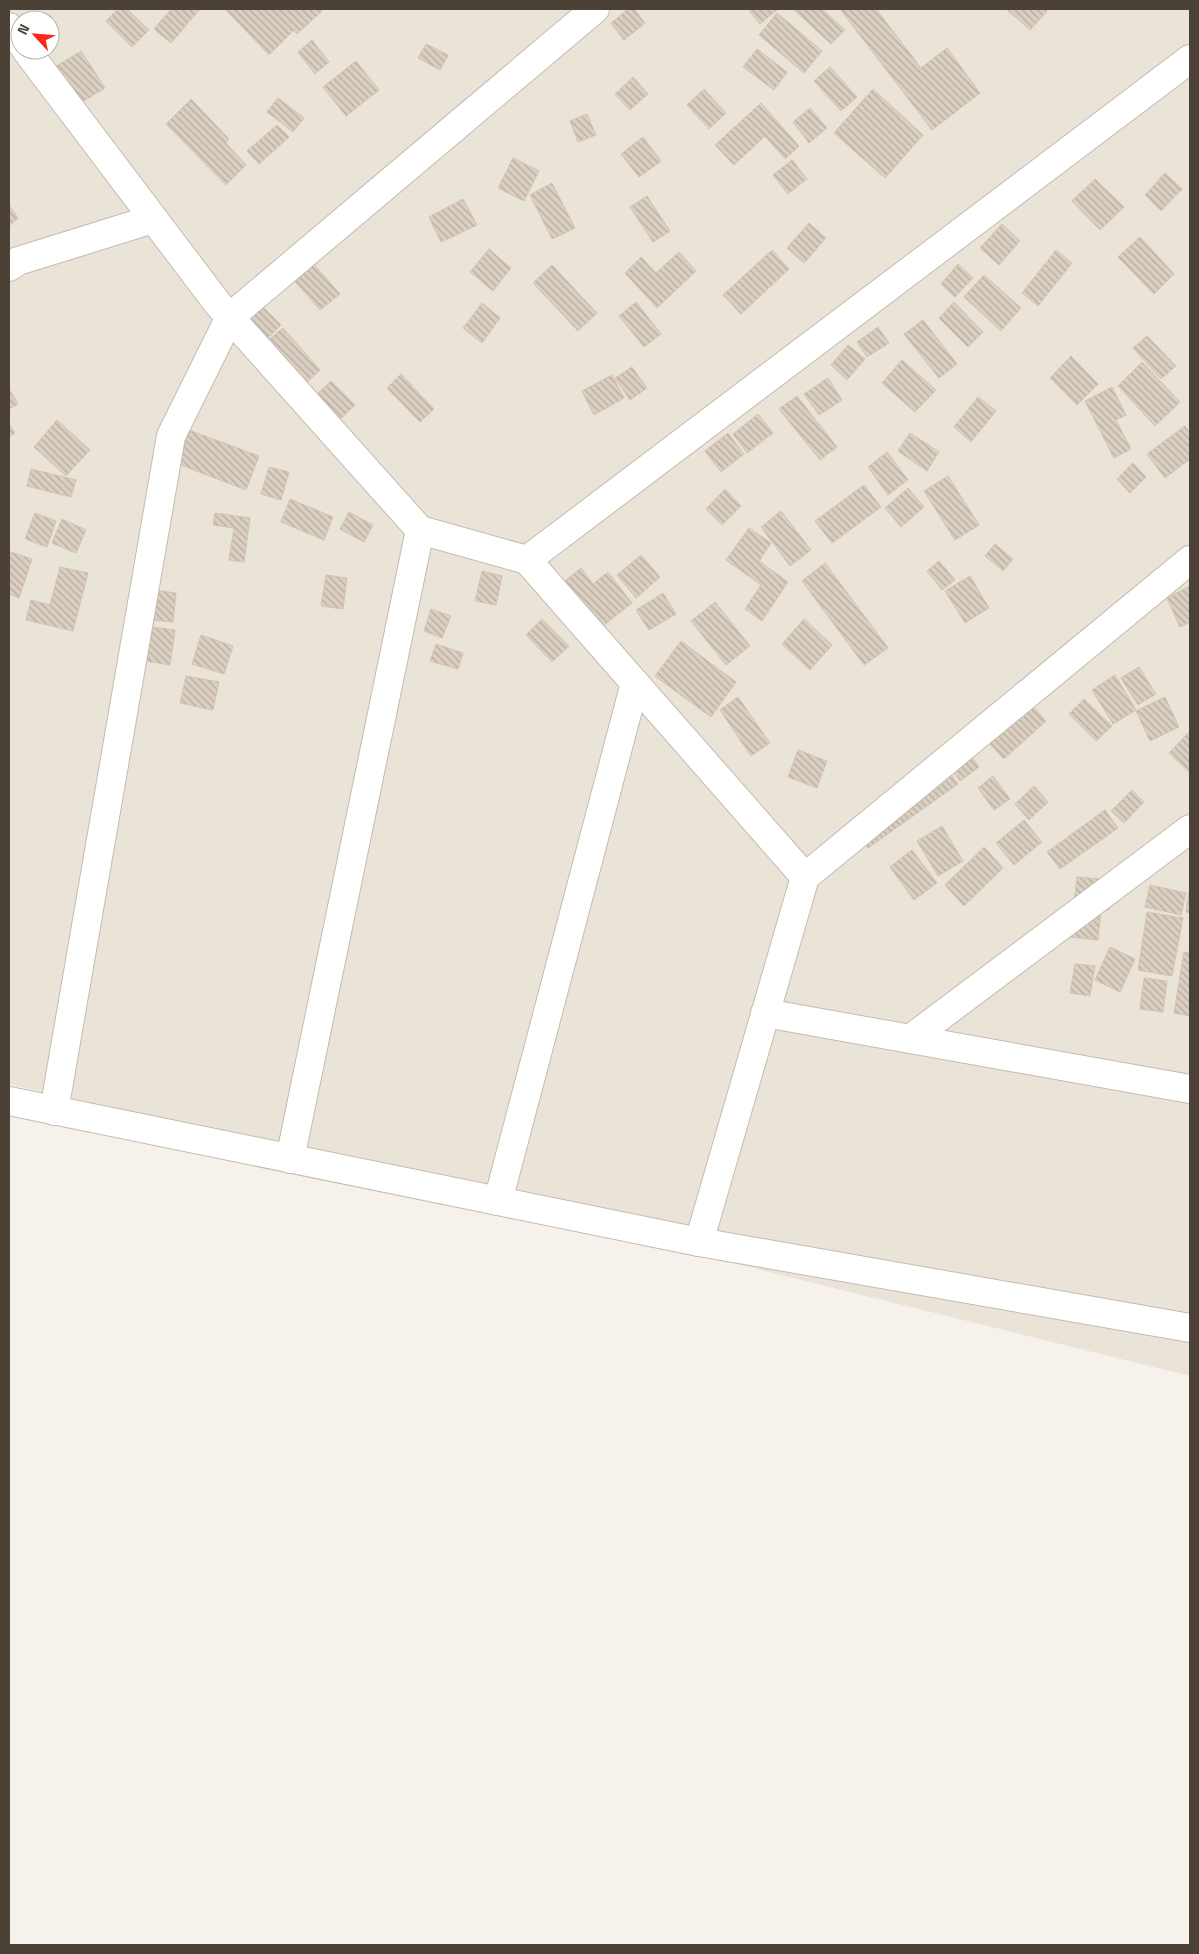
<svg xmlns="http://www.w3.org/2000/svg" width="1199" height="1954" viewBox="0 0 1199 1954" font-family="'Space Grotesk',sans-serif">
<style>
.residential{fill:#eae3d8;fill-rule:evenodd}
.building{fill:url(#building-back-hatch);stroke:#d4c3b1}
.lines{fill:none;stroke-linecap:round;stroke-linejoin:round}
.street-casing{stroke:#c5bbaf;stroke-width:30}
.street{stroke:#fff;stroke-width:28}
</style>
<defs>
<pattern id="building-back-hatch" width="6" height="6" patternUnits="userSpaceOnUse" patternTransform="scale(1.25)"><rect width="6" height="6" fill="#dbcfc2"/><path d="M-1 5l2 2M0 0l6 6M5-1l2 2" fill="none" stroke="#b4aa9e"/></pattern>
</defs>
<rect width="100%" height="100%" fill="#f6f1ea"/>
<path class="residential" d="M9,9H1190V1376L9,1084ZM20,20H50V50H20Z"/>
<g class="building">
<path d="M118,9H127L149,30L132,47L106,21Z"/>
<path d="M171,9H200L171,43L154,29Z"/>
<path d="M225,9H320L322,11L297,34L294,30L269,55Z"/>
<path d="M628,9H634L645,23L624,40L611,23Z"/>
<path d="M748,9H778L760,24Z"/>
<path d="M793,9H822L845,30L831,44Z"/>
<path d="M840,9H876L921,68L947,48L980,93L932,130Z"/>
<path d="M1006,9H1045L1047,11L1030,30Z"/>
<path d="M777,13L822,51L804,73L759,35Z"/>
<path d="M312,40L329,62L315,74L298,52Z"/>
<path d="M426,44L448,55L440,70L418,58Z"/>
<path d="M757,49L787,72L774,90L743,67Z"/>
<path d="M81,51L105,88L79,104L55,67Z"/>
<path d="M356,61L379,90L346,116L323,87Z"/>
<path d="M830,67L857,97L841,111L814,81Z"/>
<path d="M633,77L648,94L630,110L615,94Z"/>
<path d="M704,89L726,113L709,129L687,105Z"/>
<path d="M873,89L923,135L885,178L834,133Z"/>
<path d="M278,98L304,118L293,132L267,112Z"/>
<path d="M191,99L229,139L226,143L246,165L226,185L166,124Z"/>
<path d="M761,103L799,146L785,159L765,136L734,165L715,145Z"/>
<path d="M810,108L827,128L809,143L793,122Z"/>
<path d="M587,114L596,135L578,142L570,121Z"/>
<path d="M277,125L289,137L259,164L247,151Z"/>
<path d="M643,137L661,161L639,177L621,154Z"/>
<path d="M513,158L539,171L524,201L498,188Z"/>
<path d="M792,160L807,179L788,194L773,175Z"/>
<path d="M1165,173L1182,189L1161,211L1145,195Z"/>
<path d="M1095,179L1124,207L1100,230L1072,201Z"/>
<path d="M552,183L575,228L552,239L530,195Z"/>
<path d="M647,196L670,231L653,242L630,207Z"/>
<path d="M463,199L477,225L441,242L429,217Z"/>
<path d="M9,205L18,218L9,226Z"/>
<path d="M809,223L826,238L804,263L787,248Z"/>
<path d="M1002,224L1020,241L999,265L980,248Z"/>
<path d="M1140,237L1174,274L1154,294L1118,257Z"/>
<path d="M489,249L511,268L493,291L470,272Z"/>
<path d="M772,250L789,269L741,314L723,295Z"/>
<path d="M1056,250L1072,263L1038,306L1022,293Z"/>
<path d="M679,252L696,271L657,308L625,273L641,257L656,273Z"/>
<path d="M312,262L340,294L320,310L293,279Z"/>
<path d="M958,264L973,278L955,297L941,284Z"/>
<path d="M552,265L597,313L578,331L533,283Z"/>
<path d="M984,275L1021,308L1001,331L964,297Z"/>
<path d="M254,298L281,325L263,343L236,315Z"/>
<path d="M636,302L661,334L644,347L619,316Z"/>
<path d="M954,302L983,332L968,347L939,318Z"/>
<path d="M482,303L500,318L482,343L463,328Z"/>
<path d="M923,320L957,364L939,378L904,334Z"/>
<path d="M878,327L889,343L867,357L857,342Z"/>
<path d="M283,328L320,370L304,385L266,342Z"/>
<path d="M1147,336L1176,366L1161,379L1133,348Z"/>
<path d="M848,345L865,359L847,380L831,365Z"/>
<path d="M1071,356L1098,384L1077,405L1050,378Z"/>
<path d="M902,360L936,390L915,412L882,383Z"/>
<path d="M1142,362L1180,402L1155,426L1118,386Z"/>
<path d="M632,367L647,388L630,400L615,378Z"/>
<path d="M401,374L434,409L420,422L387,388Z"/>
<path d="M612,375L624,398L594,415L582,391Z"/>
<path d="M828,378L842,400L819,415L804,394Z"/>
<path d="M331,381L355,405L334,425L310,401Z"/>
<path d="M1112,387L1126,415L1116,420L1131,449L1114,458L1085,401Z"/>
<path d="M9,389L18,404L9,409Z"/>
<path d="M797,396L837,447L820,460L779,409Z"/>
<path d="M978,397L996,411L971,442L954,427Z"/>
<path d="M758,414L773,433L747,453L733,434Z"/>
<path d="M57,420L90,450L66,476L34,447Z"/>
<path d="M9,424L15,433L9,437Z"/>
<path d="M1185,426L1190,433V459L1165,478L1147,454Z"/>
<path d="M186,429L259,456L246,490L173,462Z"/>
<path d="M728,433L744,454L721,472L705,451Z"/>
<path d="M910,433L939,452L927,471L898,451Z"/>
<path d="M887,452L908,480L888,495L868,467Z"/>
<path d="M1133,463L1146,477L1130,493L1117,479Z"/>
<path d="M269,467L289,472L281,500L261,494Z"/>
<path d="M31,469L76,480L71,497L27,486Z"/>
<path d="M948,476L979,525L955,540L924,491Z"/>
<path d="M864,485L881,507L832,543L815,521Z"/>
<path d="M908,488L924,507L901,527L885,508Z"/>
<path d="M725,489L741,506L722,525L706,509Z"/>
<path d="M290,499L333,517L324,540L281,522Z"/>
<path d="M781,511L811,550L790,566L761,527Z"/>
<path d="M349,512L373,525L364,542L340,529Z"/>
<path d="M35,513L56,521L47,547L25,539Z"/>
<path d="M215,513L250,518L244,562L229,560L234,528L213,525Z"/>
<path d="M62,519L86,530L76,553L52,543Z"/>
<path d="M749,528L771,543L759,561L788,582L762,621L745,609L761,585L726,560Z"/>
<path d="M995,544L1013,559L1003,571L985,556Z"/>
<path d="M11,552L32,559L19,598L9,594V560Z"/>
<path d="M641,555L660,577L636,598L617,575Z"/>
<path d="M939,561L955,580L942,590L927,571Z"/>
<path d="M825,563L888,648L864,665L802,581Z"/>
<path d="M60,567L88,573L73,631L26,620L31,600L50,605Z"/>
<path d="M581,568L593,584L608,572L632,603L598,630L561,584Z"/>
<path d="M482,571L502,576L496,605L475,601Z"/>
<path d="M326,575L347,578L343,609L321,606Z"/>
<path d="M970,576L989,608L965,623L945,591Z"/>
<path d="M1190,586V622L1180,627L1167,598Z"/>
<path d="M154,590L176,593L173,622L151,620Z"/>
<path d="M663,593L676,614L649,630L636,610Z"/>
<path d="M715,602L750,646L726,665L691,621Z"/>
<path d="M431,609L451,616L442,638L424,631Z"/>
<path d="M542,619L569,646L552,662L526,635Z"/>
<path d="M804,619L832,645L810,670L782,644Z"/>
<path d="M145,626L175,630L170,665L139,660Z"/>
<path d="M201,635L233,646L224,674L192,664Z"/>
<path d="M681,641L736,682L711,717L655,676Z"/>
<path d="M436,644L463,653L458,669L430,661Z"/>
<path d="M1139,667L1156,694L1138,705L1121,678Z"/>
<path d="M1115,675L1136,710L1113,724L1092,690Z"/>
<path d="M186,676L219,682L213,710L180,703Z"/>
<path d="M738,697L770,743L751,756L720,710Z"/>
<path d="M1165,697L1179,727L1150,741L1136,711Z"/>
<path d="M1084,699L1112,726L1096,741L1069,714Z"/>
<path d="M1029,702L1046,721L1004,759L987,741Z"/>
<path d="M1190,731V773L1169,753Z"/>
<path d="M798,750L827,761L817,788L788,777Z"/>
<path d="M969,753L979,767L960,781L950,767Z"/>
<path d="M945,766L958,784L868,848L855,830Z"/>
<path d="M993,776L1010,799L994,810L978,788Z"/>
<path d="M1034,786L1048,802L1029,820L1015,804Z"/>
<path d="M1132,790L1144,802L1124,823L1111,811Z"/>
<path d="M1105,810L1118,828L1060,869L1047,852Z"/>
<path d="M1024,820L1042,842L1014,865L996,843Z"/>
<path d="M942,826L963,861L938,876L917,841Z"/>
<path d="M984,847L1003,868L964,906L945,885Z"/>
<path d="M912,850L937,883L914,900L890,867Z"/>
<path d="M1077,877L1112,880L1109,910L1101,909L1098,940L1070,937Z"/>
<path d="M1150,885L1186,893L1181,915L1145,907Z"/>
<path d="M1189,890H1190V913L1186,912Z"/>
<path d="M1147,912L1183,918L1172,976L1138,970Z"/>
<path d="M1110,947L1135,959L1120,992L1095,980Z"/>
<path d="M1184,952L1190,953V1016L1174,1013Z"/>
<path d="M1075,964L1095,966L1090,996L1070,993Z"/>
<path d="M1144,978L1167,981L1163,1012L1140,1009Z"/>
</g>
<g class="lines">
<defs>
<g id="street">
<path d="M9,27L20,42"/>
<path d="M26,50L218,304L420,530L527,560L805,877"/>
<path d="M9,267L18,261L153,219"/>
<path d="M527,560L1190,59"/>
<path d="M765,1013L1190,1089"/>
<path d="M910,1039L1190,829"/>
<path d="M9,1101L699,1242L1190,1328"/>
<path d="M54,1111L171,436L230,317L595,9"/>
<path d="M290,1159L420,530"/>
<path d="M498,1201L635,683"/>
<path d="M699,1242L805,877L1190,560"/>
</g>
</defs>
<use href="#street" class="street-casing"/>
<use href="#street" class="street"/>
</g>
<rect width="1199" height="1954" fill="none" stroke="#4b4137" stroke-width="20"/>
<g transform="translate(35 35) rotate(296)"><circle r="24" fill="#ffffff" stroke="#b7b3af"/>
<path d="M0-4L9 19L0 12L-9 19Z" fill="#ff2518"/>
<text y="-8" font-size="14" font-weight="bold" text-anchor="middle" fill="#4b4137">N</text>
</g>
</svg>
